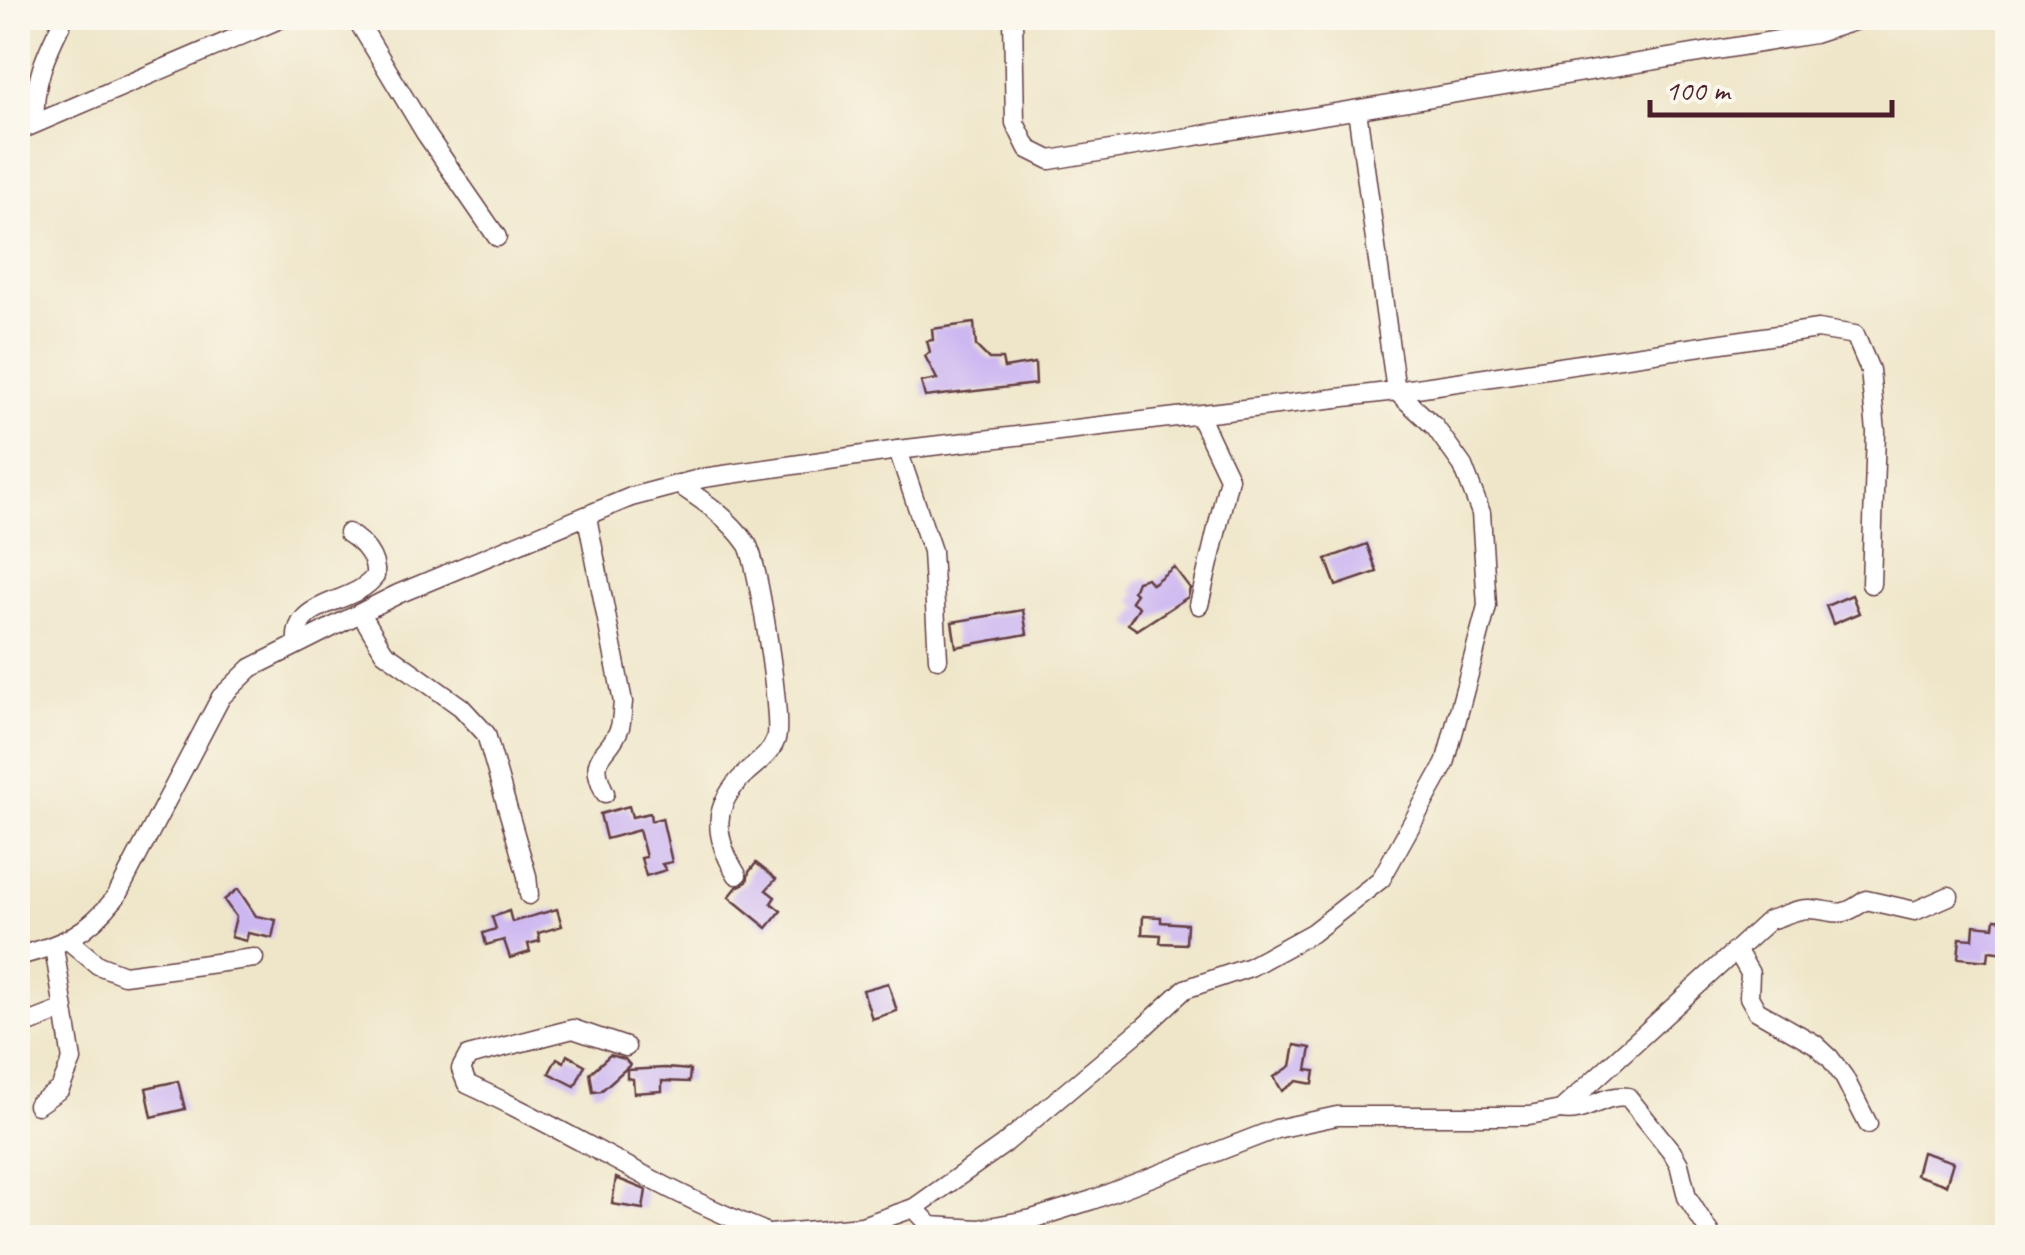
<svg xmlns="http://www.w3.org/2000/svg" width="2025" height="1255" viewBox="0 0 2025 1255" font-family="Caveat,sans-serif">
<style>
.building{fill:#cdb7f1}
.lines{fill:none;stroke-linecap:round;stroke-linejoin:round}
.minor-casing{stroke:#633d43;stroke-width:21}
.minor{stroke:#fff;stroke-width:18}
</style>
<rect width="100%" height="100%" fill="#fbf7ec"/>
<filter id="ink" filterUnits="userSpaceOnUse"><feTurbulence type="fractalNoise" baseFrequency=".01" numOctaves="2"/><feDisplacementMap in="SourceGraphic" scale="20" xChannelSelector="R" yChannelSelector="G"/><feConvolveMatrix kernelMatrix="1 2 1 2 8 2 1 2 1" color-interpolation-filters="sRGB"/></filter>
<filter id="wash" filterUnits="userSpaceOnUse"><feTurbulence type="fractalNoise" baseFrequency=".0048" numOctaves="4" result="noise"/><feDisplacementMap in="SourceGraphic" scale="40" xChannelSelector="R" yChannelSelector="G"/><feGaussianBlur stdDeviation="2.25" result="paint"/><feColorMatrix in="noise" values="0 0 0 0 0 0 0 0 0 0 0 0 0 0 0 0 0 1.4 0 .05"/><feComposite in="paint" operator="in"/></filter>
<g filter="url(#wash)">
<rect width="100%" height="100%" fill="#efe6c9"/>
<g id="blocks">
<g class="building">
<path d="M974,323L976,346L989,359H1002L1004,368L1035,363L1036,384L925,397L921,382L937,379L925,356L930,352L927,341L933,340L932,329Z"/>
<path d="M1367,544L1377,572L1336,586L1326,559Z"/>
<path d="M1174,567L1190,588L1188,597L1137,630L1128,624L1139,607L1131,601L1136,594L1133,591L1137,581L1147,578L1152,584Z"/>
<path d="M1852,595L1859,613L1833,624L1826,606Z"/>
<path d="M1023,610L1027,634L956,647L952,622Z"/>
<path d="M629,806L632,817L650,813L651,821L662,818L672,862L662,864L666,870L646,876L641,858L646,857L639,830L606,839L600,814Z"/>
<path d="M756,863L776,879L766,890L775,897L771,903L781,911L767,928L729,897L737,887L747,882L749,872Z"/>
<path d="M238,889L256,916L276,920L272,938L248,933L246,941L231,937L236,917L224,900Z"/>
<path d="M557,909L562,926L538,933L540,941L528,944L530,952L510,958L504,940L486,945L483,933L496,929L492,917L509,911L512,922Z"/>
<path d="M1143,916L1161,917V922L1187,924L1186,944L1160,943L1161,935L1142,934Z"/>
<path d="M1995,919L2008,920L2006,953L1989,951L1988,961L1958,958L1960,938L1973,939L1974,925L1994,927Z"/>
<path d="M888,983L897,1011L872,1019L863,990Z"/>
<path d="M1295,1045L1311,1048L1307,1070L1315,1071L1313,1084L1297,1081L1282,1091L1274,1077L1291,1066Z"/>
<path d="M567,1055L585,1065L575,1086L549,1073L557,1058L564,1062Z"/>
<path d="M610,1055L625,1059L630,1065L601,1091L593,1092L590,1073Z"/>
<path d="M665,1068L690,1070L689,1082L662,1081V1091L634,1093L633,1079L627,1078V1070Z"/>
<path d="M178,1081L185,1109L152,1117L146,1088Z"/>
<path d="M1922,1152L1953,1162L1946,1185L1916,1175Z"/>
<path d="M616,1178L646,1190L643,1209L612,1204Z"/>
</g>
</g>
</g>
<g filter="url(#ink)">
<use href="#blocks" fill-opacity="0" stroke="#633d43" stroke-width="2.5"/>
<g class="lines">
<defs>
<g id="minor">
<path d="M356,18L426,134L497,237"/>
<path d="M1013,18L1015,123L1028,149L1050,160L1814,34L1863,18"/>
<path d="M35,123C32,83 47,52 64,18"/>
<path d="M18,131L282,18"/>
<path d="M1199,415L1229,478L1199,605"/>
<path d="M898,450L932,551L938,659"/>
<path d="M678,484C704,501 729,518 747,544C758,560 783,722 776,739C770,755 758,762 746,773C711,806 713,836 737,875"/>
<path d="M587,517L623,702C622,710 622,719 620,727C610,757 585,753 605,793"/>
<path d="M362,615L384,652L461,707L486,734L527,876L529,895"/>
<path d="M297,643C293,598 354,606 375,576C377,557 362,542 348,533"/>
<path d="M68,940L98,965L124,975L254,958"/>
<path d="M1737,951L1750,973L1749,997L1757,1011L1815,1044L1830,1058L1844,1077L1868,1124"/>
<path d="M18,956C62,945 87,934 116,897L221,697L251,668L398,594L631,497L703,478L898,450L1396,391L1818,329L1855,335L1870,370L1876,432L1871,584"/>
<path d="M18,1027L62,1010"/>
<path d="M626,1047L573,1029L468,1056L461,1069L467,1084C567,1129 659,1190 761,1230"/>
<path d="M37,1105L60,1089L72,1060L54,947"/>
<path d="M1561,1110C1585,1115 1603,1093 1628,1097L1672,1152L1679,1164L1687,1197L1713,1238"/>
<path d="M914,1208L931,1226L979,1229L1032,1219L1092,1200L1276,1129L1337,1116H1529L1561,1110L1769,920C1781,917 1798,908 1810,909C1840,911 1838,920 1866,900L1915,911L1949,896"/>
<path d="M721,1238L862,1226L914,1208L1003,1145L1144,1027L1185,989L1250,967L1312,933L1381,879L1445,764L1487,606L1481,513L1463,466L1435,427L1396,391L1357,110"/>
</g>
</defs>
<use href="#minor" class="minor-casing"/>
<use href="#minor" class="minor"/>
</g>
</g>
<rect width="2025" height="1255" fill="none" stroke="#fbf7ec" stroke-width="60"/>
<path d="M1650 100v15h242v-15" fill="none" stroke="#4a1f2b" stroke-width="5"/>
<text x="1665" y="100" font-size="30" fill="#4a1f2b" stroke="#fbf7ec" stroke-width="8" paint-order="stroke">100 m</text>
</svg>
